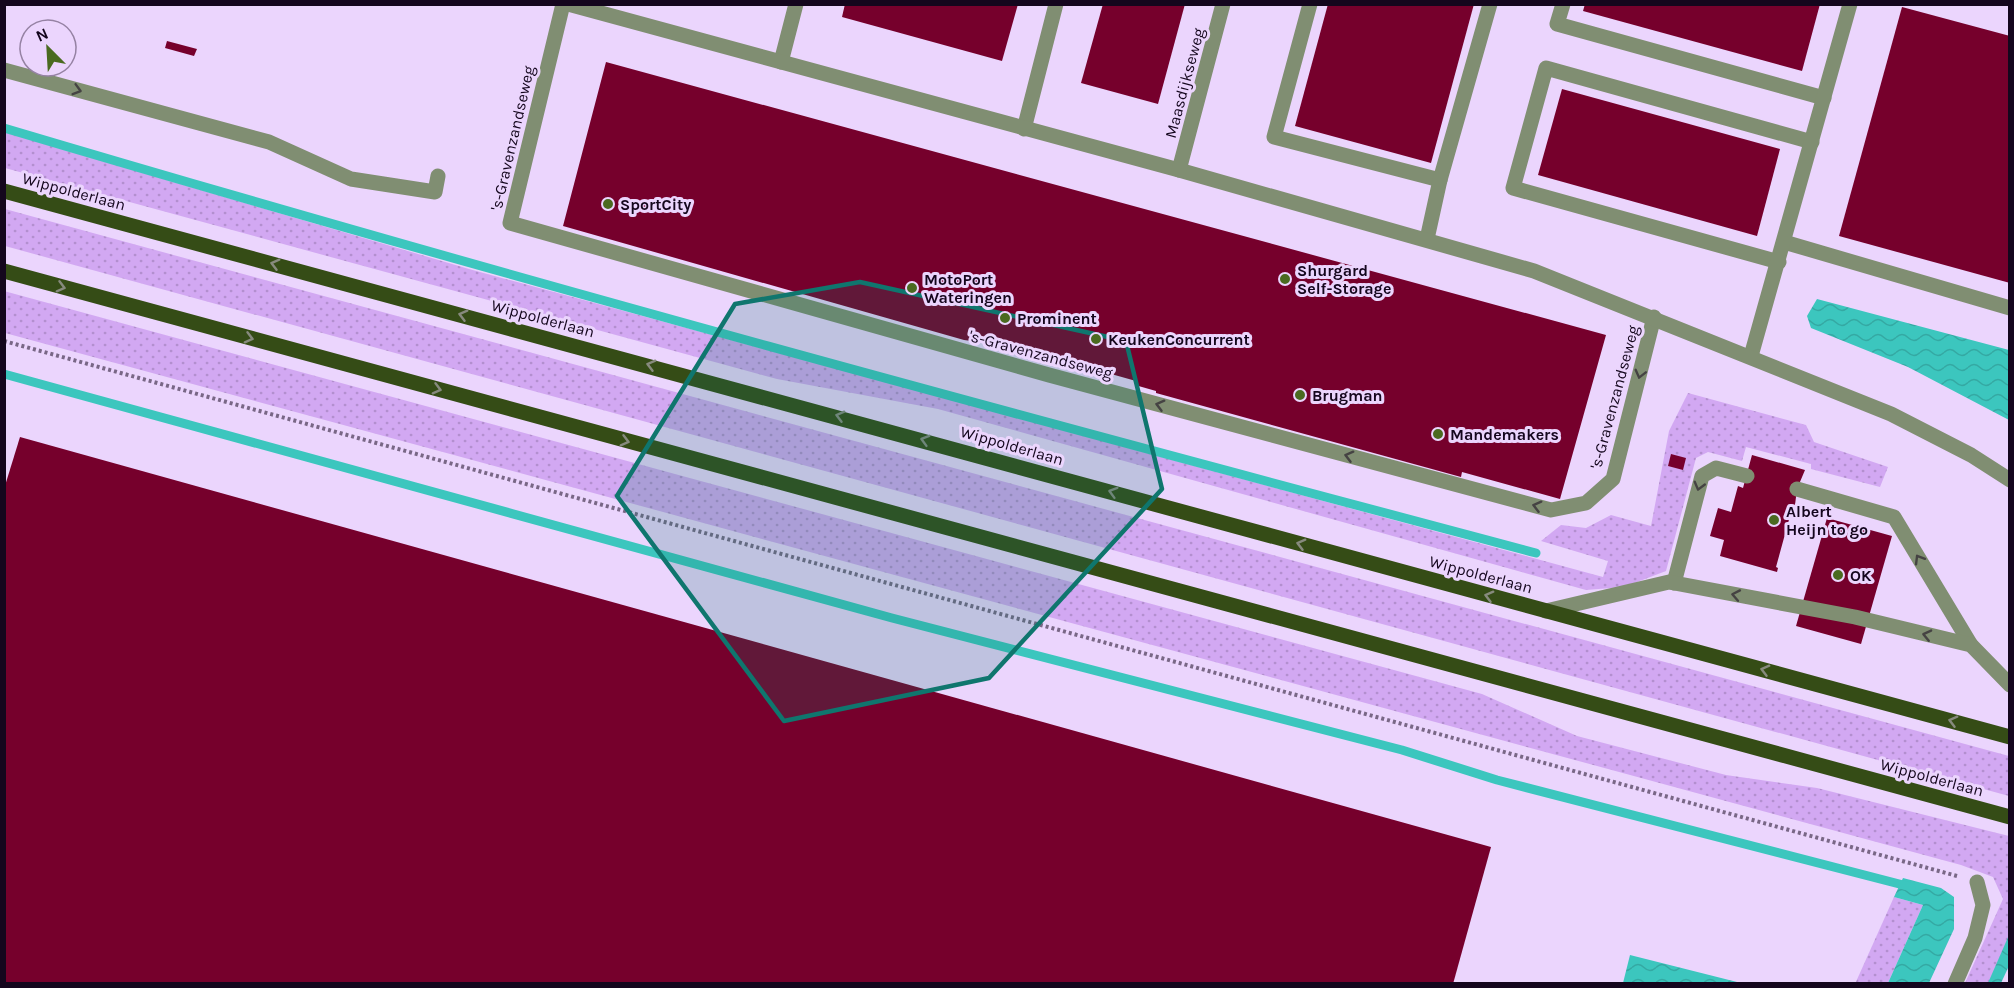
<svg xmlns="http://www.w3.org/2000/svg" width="2014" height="988" viewBox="0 0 2014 988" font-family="Karla,sans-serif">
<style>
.grass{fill:url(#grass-dots)}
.water{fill:url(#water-waves)}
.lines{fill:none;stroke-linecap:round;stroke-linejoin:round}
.stream{stroke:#3cc6be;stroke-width:9}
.building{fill:#76002c}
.path{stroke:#796786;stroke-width:4;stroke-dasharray:3 3;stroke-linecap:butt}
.service{stroke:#808e72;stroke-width:15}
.minor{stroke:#808e72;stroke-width:15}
.primary{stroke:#354c16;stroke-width:15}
.oneway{stroke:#454343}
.oneway2{stroke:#878a7e}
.marked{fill:#0f766e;fill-opacity:0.2;stroke:#0f766e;stroke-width:4.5;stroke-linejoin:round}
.poi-dot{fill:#4a6a20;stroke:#ebd5fd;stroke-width:2}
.labels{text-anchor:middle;stroke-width:6;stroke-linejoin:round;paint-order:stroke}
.street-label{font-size:16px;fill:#14061d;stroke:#ebd5fd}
.poi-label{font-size:16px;font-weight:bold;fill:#14061d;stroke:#ebd5fd;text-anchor:start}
</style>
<defs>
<pattern id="grass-dots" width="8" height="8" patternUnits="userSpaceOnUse" patternTransform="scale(1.5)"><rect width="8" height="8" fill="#d2a8f2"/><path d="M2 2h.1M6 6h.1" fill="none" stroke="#b38fcf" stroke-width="1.8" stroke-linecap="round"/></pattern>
<pattern id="water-waves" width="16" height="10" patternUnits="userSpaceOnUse" patternTransform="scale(1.5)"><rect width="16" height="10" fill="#3cc6be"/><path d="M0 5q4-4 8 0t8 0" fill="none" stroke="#34a9a3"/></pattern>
</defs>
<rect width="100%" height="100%" fill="#ebd5fd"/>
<g class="grass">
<path d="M4,132L469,269L1603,577L1608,561L1541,541L1561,525L1586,528L1611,515L1651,526L1669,431L1688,393L1806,425L1814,442L1888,467L1880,487L1811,469V464L1746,447L1742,461L1708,452L1696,458L1666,571L1624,587L1586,590L938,409L777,379L5,168Z"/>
<path d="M5,209L2009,756V796L5,246Z"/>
<path d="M4,291L1482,694L1577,736L1726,775L1817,788L2009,836V937L1989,983H1965L2003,899L1993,877L1961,865L5,333Z"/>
<path d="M1894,897L1923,905L1888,983L1855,984Z"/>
</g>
<g class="water">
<path d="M1817,299L2009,350V420L1908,367L1811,328L1807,316Z"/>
<path d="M1903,878L1941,888L1954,897V929L1929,983H1888L1923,905L1894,897Z"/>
<path d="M2009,935V966L2001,983H1988Z"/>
<path d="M1630,955L1741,983H1623Z"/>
</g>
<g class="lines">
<g class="stream">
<path d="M4,128C512,279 1024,417 1536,553"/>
<path d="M4,374L892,618L1402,750L1497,780L1911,887"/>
</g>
</g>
<g class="building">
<path d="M845,4H1018L1002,61L842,17Z"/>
<path d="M1103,4H1185L1158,104L1081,83Z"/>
<path d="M1328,4H1474L1431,163L1295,126Z"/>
<path d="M1585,4H1820L1802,71L1583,11Z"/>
<path d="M1902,7L2010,36V283L1839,236Z"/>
<path d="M167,41L197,49L194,56L165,48Z"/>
<path d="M606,62L1606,335L1560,499L1462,472L1461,477L1156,393V391L1135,385L1136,381L987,339L986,343L964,340L563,226Z"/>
<path d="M1562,89L1780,149L1757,236L1538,175Z"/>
<path d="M20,437L1491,847L1453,984H4V489Z"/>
<path d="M1671,454L1686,458L1683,470L1668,466Z"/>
<path d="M1752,455L1805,470L1797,489L1795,505H1793L1776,567L1778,568L1777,572L1720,556L1724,540L1710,536L1718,508L1731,512L1738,486L1743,488Z"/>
<path d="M1827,518L1892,536L1861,644L1796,626Z"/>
</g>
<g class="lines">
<path class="path" d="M4,341L1957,876"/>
<g class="service">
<path d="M563,4L510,223L1049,375L1551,510L1586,503L1613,479L1654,317"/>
<path d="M1310,4L1274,137L1440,180"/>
<path d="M1563,4L1557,24L1824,98"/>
<path d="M781,62L796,4"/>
<path d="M4,70L269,142L351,179L435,192L438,176"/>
<path d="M1024,129L1056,4"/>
<path d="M1427,239L1440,180L1490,4"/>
<path d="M1784,242L2010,308"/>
<path d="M1779,262L1513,188L1546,68L1812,142"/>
<path d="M1751,356L1850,4"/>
<path d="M1797,489L1894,517L1971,645"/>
<path d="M1674,583L1702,476L1716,468L1747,476"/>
<path d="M1546,611L1669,582L1855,617L1971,645L2010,685"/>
</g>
<g class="minor">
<path d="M568,4L1179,170L1534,271L1891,414L1971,455L2010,480"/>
<path d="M1179,170L1223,4"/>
<path d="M1955,984L1975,938L1983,905L1977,882"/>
</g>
<g class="primary">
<path d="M4,191L2010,737"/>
<path d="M4,271L2010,817"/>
</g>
</g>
<defs><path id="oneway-chevron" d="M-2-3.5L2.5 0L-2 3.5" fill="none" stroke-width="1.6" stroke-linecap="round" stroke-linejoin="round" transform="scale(1.5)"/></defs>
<g class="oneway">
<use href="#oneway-chevron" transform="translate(77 90) rotate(16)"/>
<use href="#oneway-chevron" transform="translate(1640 374) rotate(104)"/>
<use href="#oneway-chevron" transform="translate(1160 405) rotate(-165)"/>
<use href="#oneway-chevron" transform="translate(1349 456) rotate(-165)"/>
<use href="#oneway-chevron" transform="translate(1699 486) rotate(105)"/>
<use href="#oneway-chevron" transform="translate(1537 506) rotate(-165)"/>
<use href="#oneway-chevron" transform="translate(1919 559) rotate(-121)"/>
<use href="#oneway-chevron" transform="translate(1736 595) rotate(-169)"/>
<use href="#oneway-chevron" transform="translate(1927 635) rotate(-167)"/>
</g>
<g class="oneway2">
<use href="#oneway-chevron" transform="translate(275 264) rotate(-165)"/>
<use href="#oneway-chevron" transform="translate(61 287) rotate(15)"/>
<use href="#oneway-chevron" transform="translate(463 315) rotate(-165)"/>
<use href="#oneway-chevron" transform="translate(249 338) rotate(15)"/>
<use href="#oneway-chevron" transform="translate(651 365) rotate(-165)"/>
<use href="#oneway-chevron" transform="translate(437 389) rotate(15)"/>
<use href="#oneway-chevron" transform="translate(840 416) rotate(-165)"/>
<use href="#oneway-chevron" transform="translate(925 440) rotate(-164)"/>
<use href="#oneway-chevron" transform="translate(625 441) rotate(15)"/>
<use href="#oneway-chevron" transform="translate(1113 492) rotate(-164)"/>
<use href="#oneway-chevron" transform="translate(1301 544) rotate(-165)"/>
<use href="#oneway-chevron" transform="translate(1489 596) rotate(-165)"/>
<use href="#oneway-chevron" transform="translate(1765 670) rotate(-165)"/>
<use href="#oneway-chevron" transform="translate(1953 721) rotate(-165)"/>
</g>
<path class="marked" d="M860,282L1126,341L1162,489L989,678L784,721L617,496L735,304Z"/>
<g class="poi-dot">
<circle cx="608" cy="204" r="6"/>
<circle cx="1285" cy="279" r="6"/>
<circle cx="912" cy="288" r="6"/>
<circle cx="1005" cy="318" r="6"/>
<circle cx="1096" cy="339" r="6"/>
<circle cx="1300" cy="395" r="6"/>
<circle cx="1438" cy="434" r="6"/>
<circle cx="1774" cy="520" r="6"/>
<circle cx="1838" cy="575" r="6"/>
</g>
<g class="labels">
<g class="street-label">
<text transform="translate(1184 83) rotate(-75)" y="6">Maasdijkseweg</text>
<text transform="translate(512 138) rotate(-77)" y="6">'s-Gravenzandseweg</text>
<text transform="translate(74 191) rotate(15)" y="6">Wippolderlaan</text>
<text transform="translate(543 318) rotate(15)" y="6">Wippolderlaan</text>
<text transform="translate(1041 354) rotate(15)" y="6">'s-Gravenzandseweg</text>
<text transform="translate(1614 397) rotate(-75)" y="6">'s-Gravenzandseweg</text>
<text transform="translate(1012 445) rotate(16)" y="6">Wippolderlaan</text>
<text transform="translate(1481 574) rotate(15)" y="6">Wippolderlaan</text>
<text transform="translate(1932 777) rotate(15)" y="6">Wippolderlaan</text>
</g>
<g class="poi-label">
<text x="620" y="210">SportCity</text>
<text x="1297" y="276">Shurgard<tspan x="1297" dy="18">Self-Storage</tspan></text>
<text x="924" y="285">MotoPort<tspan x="924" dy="18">Wateringen</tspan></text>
<text x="1017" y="324">Prominent</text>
<text x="1108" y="345">KeukenConcurrent</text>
<text x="1312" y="401">Brugman</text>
<text x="1450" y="440">Mandemakers</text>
<text x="1786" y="517">Albert<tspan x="1786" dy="18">Heijn to go</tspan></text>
<text x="1850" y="581">OK</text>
</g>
</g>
<rect width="2014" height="988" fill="none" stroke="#14061d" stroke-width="12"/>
<g transform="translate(48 48) rotate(336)"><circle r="28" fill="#ebd5fd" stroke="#9582a3" stroke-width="1.5"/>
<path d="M0-4.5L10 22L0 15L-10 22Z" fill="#4a6a20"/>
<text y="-9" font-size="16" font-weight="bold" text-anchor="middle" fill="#14061d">N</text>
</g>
</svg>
